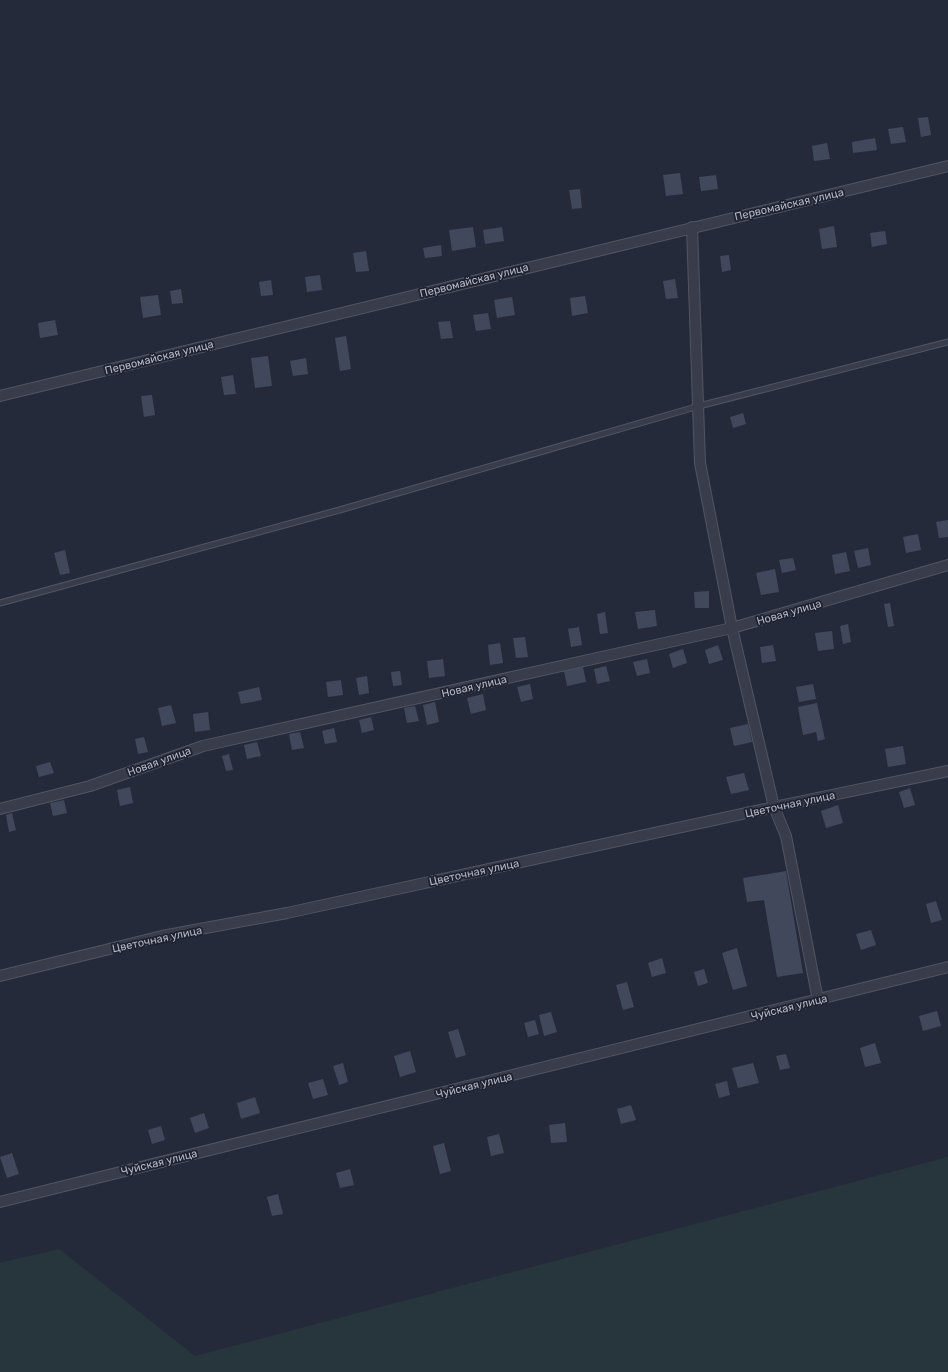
<svg xmlns="http://www.w3.org/2000/svg" width="948" height="1372" viewBox="0 0 948 1372" font-family="Rubik,sans-serif">
<style>
.green{fill:#27363c}
.building{fill:#42485b}
.lines{fill:none;stroke-linecap:round;stroke-linejoin:round}
.service-casing{stroke:#515563;stroke-width:7}
.minor-casing{stroke:#515563;stroke-width:12}
.service{stroke:#393d4b;stroke-width:5}
.minor{stroke:#393d4b;stroke-width:10}
.labels{text-anchor:middle;stroke-width:3.5;stroke-linejoin:round;paint-order:stroke}
.street-label{font-size:11px;fill:#b5b8c7;stroke:#1e2230}
</style>
<rect width="100%" height="100%" fill="#252a3b"/>
<path class="green" d="M948,1157V1372H0V1263L59,1249L195,1356Z"/>
<g class="building">
<path d="M928,117L931,135L921,137L918,118Z"/>
<path d="M903,127L906,142L891,144L888,129Z"/>
<path d="M875,138L877,150L853,153L852,142Z"/>
<path d="M827,143L830,159L814,161L812,146Z"/>
<path d="M680,173L683,194L666,196L663,175Z"/>
<path d="M716,175L718,189L701,191L699,177Z"/>
<path d="M580,189L582,208L572,209L569,190Z"/>
<path d="M834,226L837,247L822,249L819,229Z"/>
<path d="M473,227L476,247L452,251L449,230Z"/>
<path d="M502,227L504,241L485,244L483,230Z"/>
<path d="M885,231L887,244L872,247L870,233Z"/>
<path d="M441,245L442,256L425,258L423,248Z"/>
<path d="M366,251L369,271L356,272L353,253Z"/>
<path d="M729,255L731,270L722,272L720,256Z"/>
<path d="M320,275L322,290L307,292L305,277Z"/>
<path d="M675,279L678,298L666,299L663,281Z"/>
<path d="M271,280L273,295L261,296L259,282Z"/>
<path d="M181,289L183,303L172,304L170,291Z"/>
<path d="M158,295L161,315L143,318L140,297Z"/>
<path d="M585,296L588,313L572,316L570,298Z"/>
<path d="M512,297L515,315L497,318L494,300Z"/>
<path d="M488,313L491,329L476,331L473,315Z"/>
<path d="M55,320L58,335L40,338L38,323Z"/>
<path d="M450,321L453,338L441,339L438,322Z"/>
<path d="M346,336L351,369L340,371L335,338Z"/>
<path d="M268,356L272,386L255,388L251,358Z"/>
<path d="M306,358L308,374L293,376L290,361Z"/>
<path d="M233,375L236,394L224,395L221,377Z"/>
<path d="M152,395L155,415L144,417L141,396Z"/>
<path d="M743,413L746,424L733,428L730,417Z"/>
<path d="M948,520V537L939,538L936,522Z"/>
<path d="M918,534L921,550L906,553L903,537Z"/>
<path d="M868,548L871,565L858,568L854,551Z"/>
<path d="M65,550L70,573L60,575L54,553Z"/>
<path d="M846,552L850,571L835,574L832,555Z"/>
<path d="M793,558L796,570L782,573L779,560Z"/>
<path d="M775,569L779,592L761,595L756,573Z"/>
<path d="M709,591V608H695L694,592Z"/>
<path d="M890,603L894,626L888,627L884,604Z"/>
<path d="M655,610L657,626L638,629L635,612Z"/>
<path d="M605,612L608,633L600,634L597,614Z"/>
<path d="M848,624L851,642L843,644L840,626Z"/>
<path d="M579,627L582,645L571,647L568,629Z"/>
<path d="M832,631L834,649L818,651L815,633Z"/>
<path d="M525,637L528,657L516,658L513,638Z"/>
<path d="M500,643L503,663L490,665L488,645Z"/>
<path d="M718,645L723,660L709,664L705,650Z"/>
<path d="M773,645L776,661L762,663L760,647Z"/>
<path d="M683,649L687,663L673,668L669,654Z"/>
<path d="M443,659L445,676L429,678L427,661Z"/>
<path d="M647,659L650,673L637,676L633,662Z"/>
<path d="M606,666L610,681L597,684L594,669Z"/>
<path d="M583,667L586,682L567,686L564,671Z"/>
<path d="M400,671L402,685L393,686L391,672Z"/>
<path d="M367,676L369,693L359,695L356,678Z"/>
<path d="M341,680L343,695L328,697L326,682Z"/>
<path d="M530,684L533,699L521,702L517,687Z"/>
<path d="M813,684L816,699L799,702L796,687Z"/>
<path d="M259,687L262,700L241,704L238,692Z"/>
<path d="M483,694L486,710L471,714L467,698Z"/>
<path d="M435,702L439,722L427,725L423,705Z"/>
<path d="M817,703L825,739L818,741L816,732L803,735L798,707Z"/>
<path d="M171,705L176,723L162,726L158,708Z"/>
<path d="M415,706L419,721L407,723L404,708Z"/>
<path d="M208,712L210,730L195,732L193,714Z"/>
<path d="M371,717L374,730L362,733L359,720Z"/>
<path d="M748,724L752,742L734,746L730,728Z"/>
<path d="M334,728L337,742L325,744L322,731Z"/>
<path d="M300,732L304,748L292,750L289,734Z"/>
<path d="M144,737L148,752L138,754L135,739Z"/>
<path d="M257,742L261,756L247,759L244,745Z"/>
<path d="M903,746L906,764L888,767L885,749Z"/>
<path d="M229,754L233,770L226,771L222,756Z"/>
<path d="M50,762L54,773L39,777L36,766Z"/>
<path d="M744,773L749,790L731,794L726,777Z"/>
<path d="M130,787L133,803L120,806L117,790Z"/>
<path d="M910,788L915,805L904,808L899,792Z"/>
<path d="M64,800L67,813L53,816L50,803Z"/>
<path d="M838,805L843,823L826,828L821,811Z"/>
<path d="M12,813L16,830L9,832L6,815Z"/>
<path d="M786,871L803,973L777,977L764,900L747,902L743,878Z"/>
<path d="M936,901L942,920L931,923L926,904Z"/>
<path d="M871,930L876,945L861,950L856,934Z"/>
<path d="M737,948L747,986L733,990L722,953Z"/>
<path d="M662,958L666,973L652,977L648,963Z"/>
<path d="M704,969L708,983L698,986L694,972Z"/>
<path d="M627,982L634,1007L623,1010L616,985Z"/>
<path d="M937,1011L941,1026L923,1031L919,1016Z"/>
<path d="M551,1012L557,1032L544,1036L539,1015Z"/>
<path d="M535,1020L539,1034L528,1037L524,1023Z"/>
<path d="M458,1029L466,1055L456,1058L448,1032Z"/>
<path d="M875,1043L881,1063L865,1067L860,1048Z"/>
<path d="M410,1051L416,1072L400,1077L394,1056Z"/>
<path d="M786,1054L790,1068L780,1070L776,1056Z"/>
<path d="M343,1063L348,1082L339,1085L333,1066Z"/>
<path d="M753,1063L759,1083L738,1088L732,1068Z"/>
<path d="M323,1079L328,1095L313,1099L308,1083Z"/>
<path d="M727,1081L730,1095L719,1098L715,1084Z"/>
<path d="M255,1097L260,1113L241,1119L237,1103Z"/>
<path d="M631,1105L636,1120L621,1124L617,1109Z"/>
<path d="M204,1113L209,1128L195,1133L190,1118Z"/>
<path d="M565,1123L567,1142L551,1143L549,1125Z"/>
<path d="M161,1126L165,1140L152,1144L148,1130Z"/>
<path d="M499,1134L504,1153L491,1156L487,1137Z"/>
<path d="M444,1143L451,1171L440,1174L433,1146Z"/>
<path d="M12,1153L19,1174L7,1178L0,1157Z"/>
<path d="M350,1169L354,1185L340,1188L336,1173Z"/>
<path d="M278,1194L283,1214L272,1216L267,1197Z"/>
</g>
<g class="lines">
<defs>
<path id="service" d="M0,603L343,509L699,406L948,342"/>
<g id="minor">
<path d="M692,227L700,463L732,628L774,807L786,836L818,1000"/>
<path d="M0,396L948,166"/>
<path d="M0,809L90,786L203,746L732,628L948,565"/>
<path d="M0,976L162,936L287,913L774,807L948,771"/>
<path d="M0,1202L948,967"/>
</g>
</defs>
<use href="#service" class="service-casing"/>
<use href="#minor" class="minor-casing"/>
<use href="#service" class="service"/>
<use href="#minor" class="minor"/>
</g>
<g class="labels">
<g class="street-label">
<text transform="translate(789 204) rotate(-13)" y="4">Первомайская улица</text>
<text transform="translate(474 280) rotate(-14)" y="4">Первомайская улица</text>
<text transform="translate(159 357) rotate(-14)" y="4">Первомайская улица</text>
<text transform="translate(789 612) rotate(-16)" y="4">Новая улица</text>
<text transform="translate(474 686) rotate(-13)" y="4">Новая улица</text>
<text transform="translate(159 761) rotate(-20)" y="4">Новая улица</text>
<text transform="translate(790 804) rotate(-12)" y="4">Цветочная улица</text>
<text transform="translate(474 872) rotate(-12)" y="4">Цветочная улица</text>
<text transform="translate(157 939) rotate(-12)" y="4">Цветочная улица</text>
<text transform="translate(789 1007) rotate(-14)" y="4">Чуйская улица</text>
<text transform="translate(474 1085) rotate(-14)" y="4">Чуйская улица</text>
<text transform="translate(159 1162) rotate(-14)" y="4">Чуйская улица</text>
</g>
</g>
</svg>
